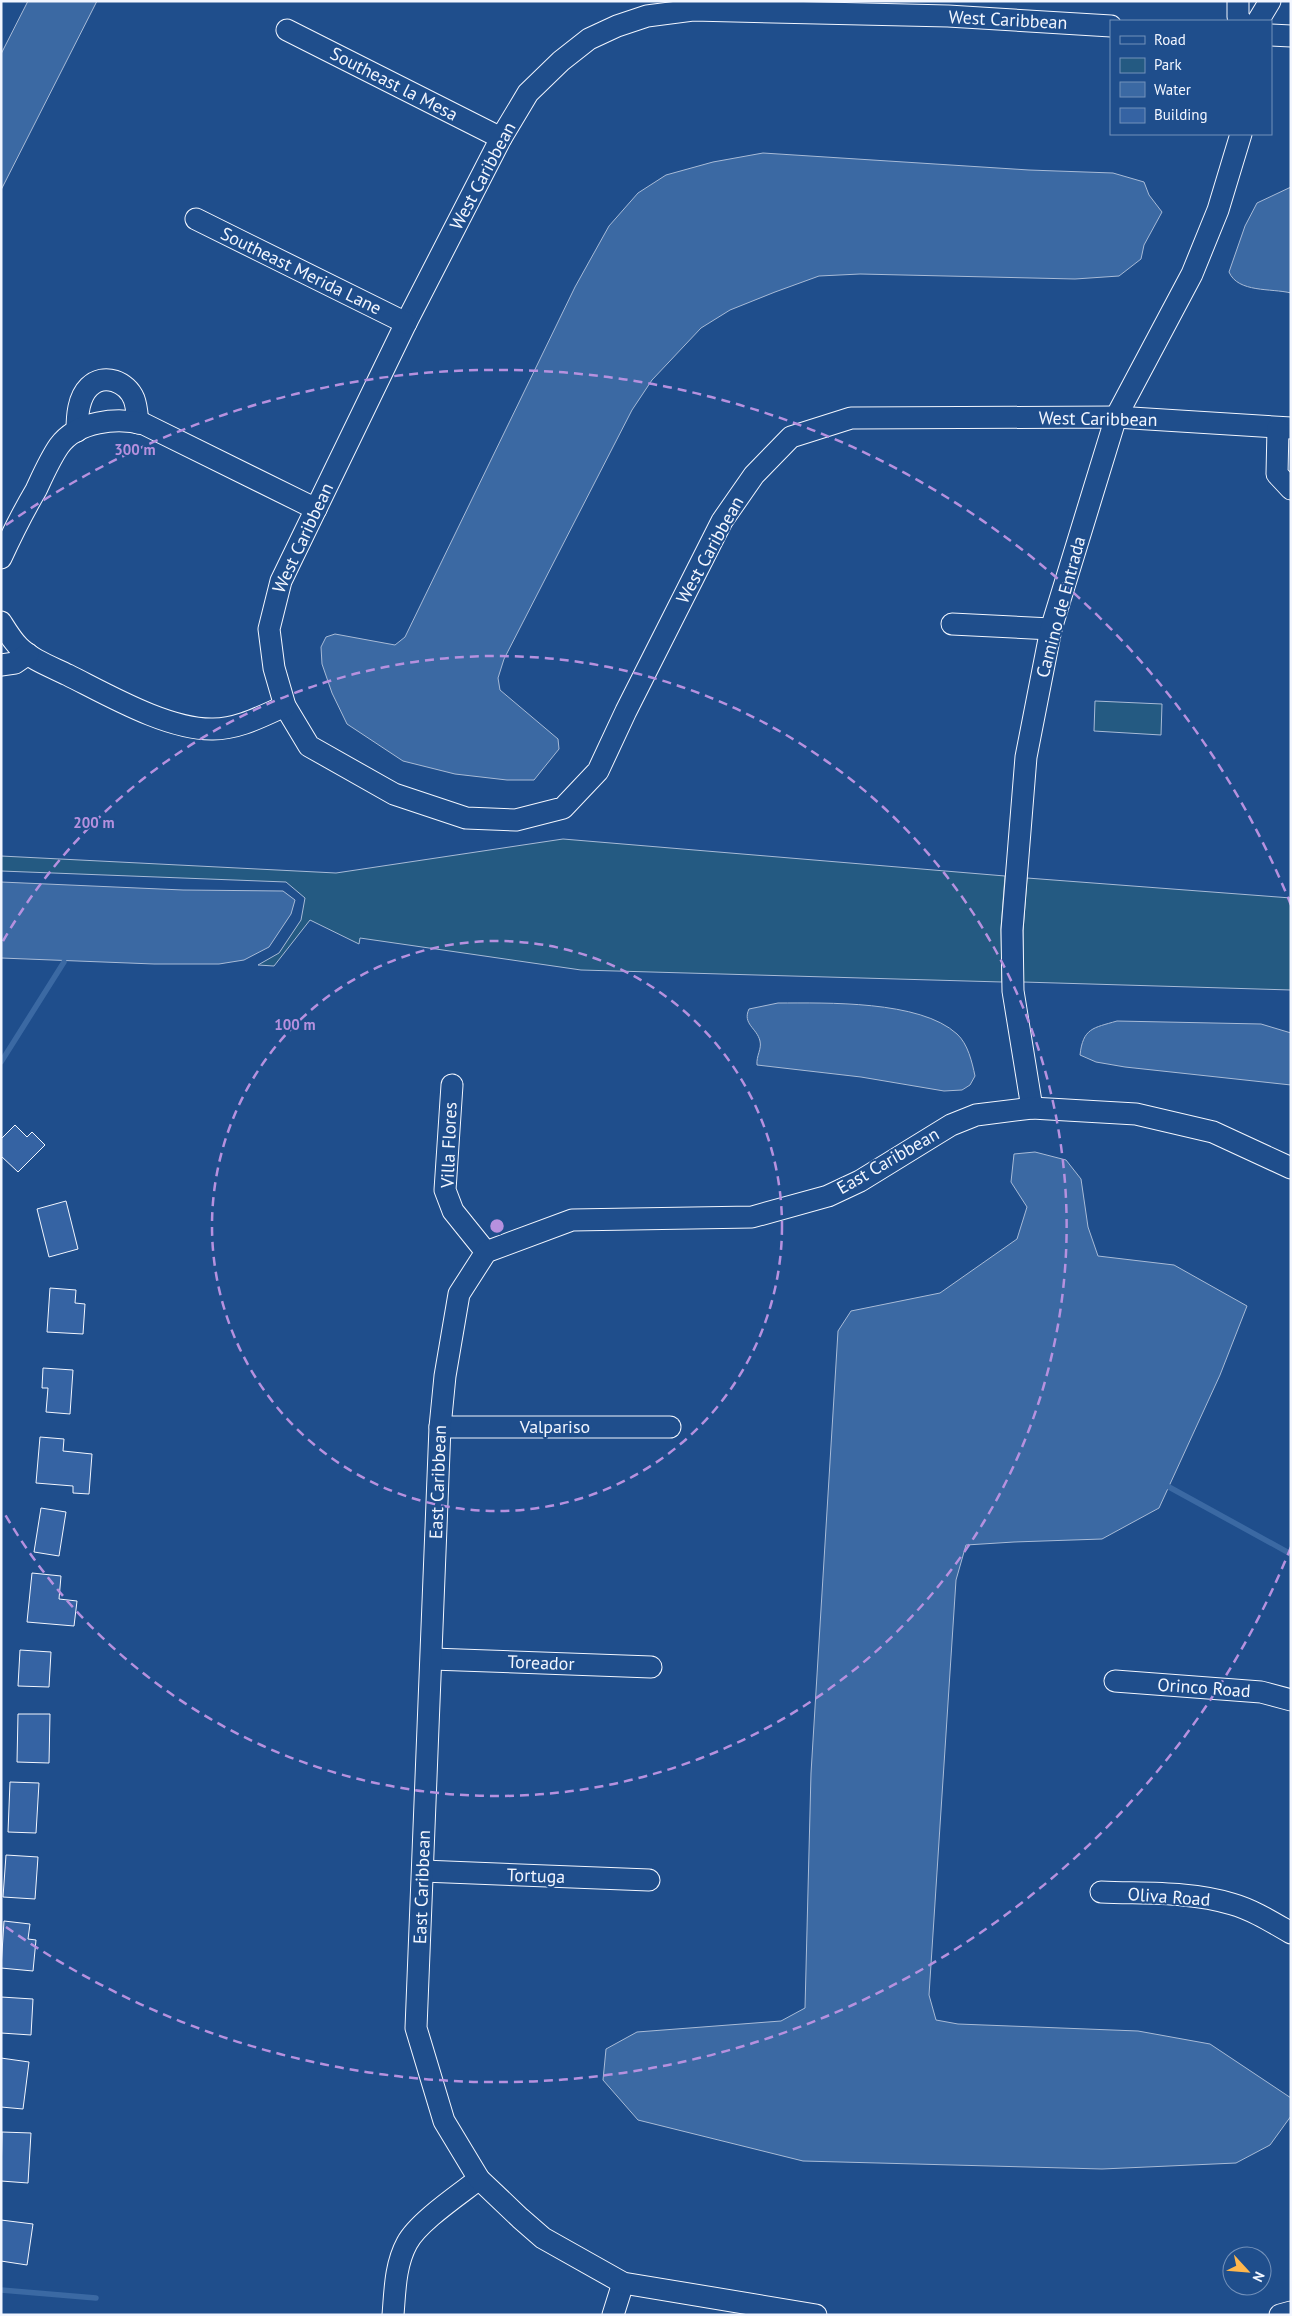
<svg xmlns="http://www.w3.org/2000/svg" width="1292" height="2316" viewBox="0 0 1292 2316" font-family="'PT Sans',sans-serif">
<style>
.green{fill:#245a82;stroke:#a8bbd7}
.water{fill:#3b69a3;stroke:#a8bbd7}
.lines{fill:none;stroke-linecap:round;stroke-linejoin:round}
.stream{stroke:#3b69a3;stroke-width:5.5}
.building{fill:#3563a3;stroke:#f2f6ff}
.minor-casing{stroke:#f2f6ff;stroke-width:23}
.minor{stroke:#1f4e8c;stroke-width:21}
.ring{fill:none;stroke:#b691df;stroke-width:2.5;stroke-dasharray:9 6}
.labels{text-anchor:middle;stroke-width:4;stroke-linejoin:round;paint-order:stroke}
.street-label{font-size:18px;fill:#f2f6ff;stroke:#1f4e8c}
.centre{fill:#b691df;stroke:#1f4e8c;stroke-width:2.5}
.ring-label{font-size:15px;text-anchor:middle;font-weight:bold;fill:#b691df;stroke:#1f4e8c;stroke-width:4;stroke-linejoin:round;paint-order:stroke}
</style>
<rect width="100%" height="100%" fill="#1f4e8c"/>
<g class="green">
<path d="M1095,701L1162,704L1161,735L1094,731Z"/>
<path d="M563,839L1005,876L1001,928L1002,982L581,970L360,938L359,944L310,920L274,966L258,965L279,953L301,920L305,898L286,882L1,871V856L336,873Z"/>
<path d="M1027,878L1291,898V990L1023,982V931Z"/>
</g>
<g class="water">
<path d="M28,1H97L1,190V54Z"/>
<path d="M763,153L1029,170L1113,173L1144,182L1149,195L1162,212L1144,245L1141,259L1119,276L1075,279L860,274L819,276L775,292L730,310L701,328L652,380L632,410L504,659L498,678L500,690L558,739L559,749L534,780H507L455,774L403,761L347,724L332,693L322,664L321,647L326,637L335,634L395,645L405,637L575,287L609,226L638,193L666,175L713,162Z"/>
<path d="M1291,187V293C1271,288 1238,293 1229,272L1245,226L1257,203Z"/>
<path d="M1,882L183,890L283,891L295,900L291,914L269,947L244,960L219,964H154L1,958Z"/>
<path d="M778,1003C826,1003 920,1000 957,1034C968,1044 972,1062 975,1076L970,1085L962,1090L944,1091L861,1077L757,1065C756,1056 762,1049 760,1041C757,1028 742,1024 749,1009Z"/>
<path d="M1117,1021L1261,1024L1291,1033V1085L1125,1067L1096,1062L1080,1055C1083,1028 1093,1028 1117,1021Z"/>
<path d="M1035,1152L1066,1160L1081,1179L1088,1227L1098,1256L1174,1265L1247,1306L1220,1375L1159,1508L1102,1539L1014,1542L966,1545L956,1580L929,1995L936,2020L958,2024L1138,2031L1210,2044L1291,2098V2116L1270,2145L1236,2163L1102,2169L803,2161L638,2120L603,2080L606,2049L637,2032L781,2021L805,2008L811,1773L838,1331L851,1311L940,1293L1017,1239L1027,1207L1011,1182L1014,1154Z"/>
</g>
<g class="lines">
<g class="stream">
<path d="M1,1062L64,962"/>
<path d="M1169,1487L1291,1554"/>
<path d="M1,2290L96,2298"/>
</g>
</g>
<g class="building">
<path d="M15,1125L27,1137L32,1132L45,1145L18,1172L1,1156V1139Z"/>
<path d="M66,1201L78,1249L49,1257L37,1209Z"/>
<path d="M50,1288L76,1290L75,1303L85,1304L83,1334L47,1332Z"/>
<path d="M43,1368L73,1370L70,1414L46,1412L48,1388H42Z"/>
<path d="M40,1437L64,1439L63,1451L92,1454L89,1494L73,1493V1486L36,1483Z"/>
<path d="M41,1508L66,1512L59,1556L34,1552Z"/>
<path d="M32,1573L61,1576L59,1599L77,1601L74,1626L27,1622Z"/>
<path d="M20,1650L51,1652L49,1687L18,1686Z"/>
<path d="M18,1714H50L49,1763L17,1762Z"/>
<path d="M10,1782L39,1783L36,1833L8,1832Z"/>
<path d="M6,1855L38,1857L35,1899L3,1897Z"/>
<path d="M4,1921L30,1924L28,1939L36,1940L33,1971L1,1968Z"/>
<path d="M1,1997L33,1999L31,2035L1,2033Z"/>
<path d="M1,2058L29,2062L23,2109L1,2107Z"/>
<path d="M2,2132L31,2133L28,2183L1,2181Z"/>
<path d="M1,2220L33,2224L27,2265L1,2261Z"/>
</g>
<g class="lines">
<defs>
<g id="minor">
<path d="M1238,1V17L1241,21"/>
<path d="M1258,21L1270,1"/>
<path d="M1111,26L948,16L693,10L647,16L617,26L589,39L561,61L528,93L501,138L406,323L281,581L269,629L274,668L285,706L309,746L394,794L466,818L516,820L563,808L598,771L626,711L722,521L754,475L791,437L851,418L1116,417L1291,428"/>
<path d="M287,30L501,138"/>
<path d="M1271,35L1291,36"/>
<path d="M196,219L406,323"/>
<path d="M1278,428L1277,474L1291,489"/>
<path d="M77,431C77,416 78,398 89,387C104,372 127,382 134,399C137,407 137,415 138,423"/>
<path d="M1,558C12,534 23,512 36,490C43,475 50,459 59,446C77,421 117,417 144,424L316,509"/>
<path d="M1,622C6,630 12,640 19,647C32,660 52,667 68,675C108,695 168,730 213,729C239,729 262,716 285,706"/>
<path d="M952,624L1051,629"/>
<path d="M1,665L15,663L28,654"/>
<path d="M452,1085L445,1190L453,1211L486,1252"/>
<path d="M1032,1108L1013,991L1012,930L1026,757L1051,629L1116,417L1192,274L1218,210L1241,134"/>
<path d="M440,1427H670"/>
<path d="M432,1659L651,1667"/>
<path d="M1115,1681L1261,1692L1291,1700"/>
<path d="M423,1871L649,1880"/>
<path d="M1101,1892C1144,1894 1190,1891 1232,1904C1253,1910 1272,1922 1291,1933"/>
<path d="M393,2315C395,2291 395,2265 407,2243C418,2222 460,2194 479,2179"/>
<path d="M613,2315L623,2283"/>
<path d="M816,2315L623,2283L543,2238L520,2218L479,2179L444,2121L416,2028L440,1427L445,1376L459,1294L486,1252L572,1220L752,1217L828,1196L860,1181L951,1125L976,1115L1032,1108L1136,1114L1213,1132L1291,1168"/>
<path d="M1280,2315L1291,2312"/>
</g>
</defs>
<use href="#minor" class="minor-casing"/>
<use href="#minor" class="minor"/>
</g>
<g class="ring">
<circle cx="497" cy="1226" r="285"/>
<path d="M3 941A570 570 0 1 1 3 1511"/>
<path d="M1291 1547A856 856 0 0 1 6 1927M6 525A856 856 0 0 1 1291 905"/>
</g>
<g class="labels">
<g class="street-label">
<text transform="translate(1008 20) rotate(3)" y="6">West Caribbean</text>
<text transform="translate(394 84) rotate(27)" y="6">Southeast la Mesa</text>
<text transform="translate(483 176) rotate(-62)" y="6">West Caribbean</text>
<text transform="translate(301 271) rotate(26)" y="6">Southeast Merida Lane</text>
<text transform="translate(1098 419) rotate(1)" y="6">West Caribbean</text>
<text transform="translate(303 538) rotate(-65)" y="6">West Caribbean</text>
<text transform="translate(710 550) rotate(-61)" y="6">West Caribbean</text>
<text transform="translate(1061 607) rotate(-75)" y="6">Camino de Entrada</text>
<text transform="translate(449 1145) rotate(-88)" y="6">Villa Flores</text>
<text transform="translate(888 1161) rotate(-30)" y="6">East Caribbean</text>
<text x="555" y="1433">Valpariso</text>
<text transform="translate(438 1482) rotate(-88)" y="6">East Caribbean</text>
<text transform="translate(541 1663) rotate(2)" y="6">Toreador</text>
<text transform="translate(1204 1688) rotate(4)" y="6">Orinco Road</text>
<text transform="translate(536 1876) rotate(2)" y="6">Tortuga</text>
<text transform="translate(422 1887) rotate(-88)" y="6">East Caribbean</text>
<text transform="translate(1169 1897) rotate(4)" y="6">Oliva Road</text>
</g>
</g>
<circle cx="497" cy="1226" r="8" class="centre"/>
<g class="ring-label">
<text x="135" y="455">300 m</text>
<text x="94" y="828">200 m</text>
<text x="295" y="1030">100 m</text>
</g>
<rect width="1292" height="2316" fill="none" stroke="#f2f6ff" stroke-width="5"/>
<rect x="1110" y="20" width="162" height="115" fill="#1f4e8c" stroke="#7391ba"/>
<rect x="1120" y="36" width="25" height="8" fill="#1f4e8c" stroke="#7391ba"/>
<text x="1154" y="45" font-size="15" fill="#f2f6ff">Road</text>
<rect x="1120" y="58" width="25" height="15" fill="#245a82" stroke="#7391ba"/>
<text x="1154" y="70" font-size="15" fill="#f2f6ff">Park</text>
<rect x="1120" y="82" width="25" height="15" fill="#3b69a3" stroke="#7391ba"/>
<text x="1154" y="95" font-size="15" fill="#f2f6ff">Water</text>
<rect x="1120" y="108" width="25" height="15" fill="#3563a3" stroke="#7391ba"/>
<text x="1154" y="120" font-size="15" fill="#f2f6ff">Building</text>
<g transform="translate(1247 2271) rotate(116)"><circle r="24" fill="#1f4e8c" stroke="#7391ba"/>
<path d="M0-4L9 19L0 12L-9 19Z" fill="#ffb74d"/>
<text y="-8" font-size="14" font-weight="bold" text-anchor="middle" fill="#f2f6ff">N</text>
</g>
</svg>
